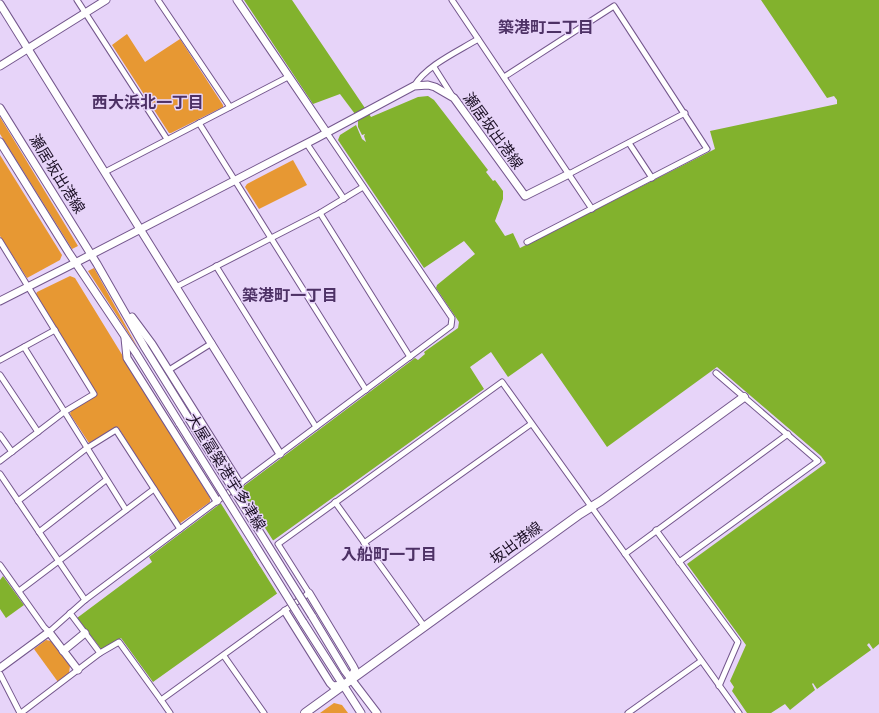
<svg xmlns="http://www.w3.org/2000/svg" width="879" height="713" viewBox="0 0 879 713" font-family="'Zilla Slab','Noto Sans JP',serif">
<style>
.green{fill:#e79833}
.water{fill:#82b22d}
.pier{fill:#e7d4f9}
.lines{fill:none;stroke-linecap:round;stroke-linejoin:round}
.minor-casing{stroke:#74578d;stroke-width:7}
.tertiary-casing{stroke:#74578d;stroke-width:9}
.secondary-casing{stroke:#74578d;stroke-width:9}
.primary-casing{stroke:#74578d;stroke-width:10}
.minor{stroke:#fff;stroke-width:5}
.tertiary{stroke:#fff;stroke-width:7}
.secondary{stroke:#fff;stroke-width:7}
.primary{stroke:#fff;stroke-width:8}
.secondary-bridge-casing{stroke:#74578d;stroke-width:9;stroke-linecap:butt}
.secondary-bridge{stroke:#fff;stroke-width:7}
.labels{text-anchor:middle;stroke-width:3;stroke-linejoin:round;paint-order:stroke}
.street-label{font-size:15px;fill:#1b0f25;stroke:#e7d4f9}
.neighbourhood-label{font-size:16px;font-weight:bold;fill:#4d3165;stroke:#e7d4f9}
</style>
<rect width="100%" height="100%" fill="#e7d4f9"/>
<g class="green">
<path d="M127,34L145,62L180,39L223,105V107L171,133H169L112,45Z"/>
<path d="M0,117L78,246L72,249L0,134Z"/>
<path d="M0,155L62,255L60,260L27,278L0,236Z"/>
<path d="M293,160L307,185L259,209L245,187L247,184Z"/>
<path d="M94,268L138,348L88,271Z"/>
<path d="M70,276L75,278L210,498V502L179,524L118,427L89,443L70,414L71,411L97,394L36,294L37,292Z"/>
<path d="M46,640L51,641L70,666L69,673L58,682L34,649Z"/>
<path d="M334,703L342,705L348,713H320Z"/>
</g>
<g class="water">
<path d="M244,0H292L371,117L418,97L428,96L434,100L488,170L486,172L493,181L495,180L503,191V199L495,221L505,236L513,233L520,248L715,149L710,131L837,104V100L834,96L827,98L761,0H879V644L873,649L869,643L867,645L871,650L817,689L813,683L812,684L815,690L790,710L785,704L771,713H747L732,691L734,687L730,681L746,645L687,564L826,463L821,456L717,367L607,447L542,353L508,377L491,352L470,367L484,389L253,555L260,566L289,585L153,682L121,638L102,650L77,618L152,562L149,557L415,358L418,360L425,354L424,352L458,328L459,322L436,288L437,285L475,254L464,241L424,268L338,140L340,135L356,125L362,139L366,142L364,136L365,134L362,135L358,127V118L340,94L313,104Z"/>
<path d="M3,576L24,605L6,618L0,609V580Z"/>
</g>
<path class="pier" d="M239,487L274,542L256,556L260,563L271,556L290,587L278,595L220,502Z"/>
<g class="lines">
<defs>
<g id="minor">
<path d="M77,0L167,139"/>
<path d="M158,0L230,107"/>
<path d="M452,0L592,209"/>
<path d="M434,67L453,97"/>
<path d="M504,77L614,6L707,149L527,242"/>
<path d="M414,86C427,65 457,52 478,39"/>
<path d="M199,123L366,390"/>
<path d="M629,143L652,178"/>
<path d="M307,144L344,199"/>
<path d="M105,172L288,77"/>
<path d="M569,174L685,113"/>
<path d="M320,213L410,357"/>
<path d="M0,241L94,394L64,412L0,461"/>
<path d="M216,266L316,427"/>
<path d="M176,287L320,213L363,187"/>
<path d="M24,347L126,510"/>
<path d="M0,360L55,330"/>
<path d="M169,370L212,343"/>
<path d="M0,375L38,432"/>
<path d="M0,435L12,452"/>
<path d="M0,474L85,600"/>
<path d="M18,501L87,448L116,430L180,529"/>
<path d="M335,502L424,626"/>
<path d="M656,530L738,642L719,686"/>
<path d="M39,532L106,480"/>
<path d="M364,543L531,424"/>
<path d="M625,554L788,434"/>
<path d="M679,562L818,461L716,373"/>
<path d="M0,565L44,627L49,632L85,600L451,326L452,318L327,133"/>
<path d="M19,591L154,489"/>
<path d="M70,613L100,653"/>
<path d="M224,656L264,713"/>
<path d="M0,674L20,713"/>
<path d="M21,713L100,653L119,642L161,700"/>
<path d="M170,713L161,700L309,593L278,544L502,382L739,713"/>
<path d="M628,713L701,661"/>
</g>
<g id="tertiary">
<path d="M0,4L280,454"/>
<path d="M0,66L106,0"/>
<path d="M0,301L75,263"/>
<path d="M63,651L85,633"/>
<path d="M0,668L49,632L78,670"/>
</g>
<g id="secondary">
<path d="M237,0L327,133"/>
<path d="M0,108L97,264L145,348L189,419"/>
<path d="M0,142L69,253L136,353L180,424"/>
<path d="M75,263L317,138L414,86L428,85L435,87L454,98L525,196L569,174"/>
<path d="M132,317L152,344L240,484"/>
<path d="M125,338L127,358L217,501"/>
<path d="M309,593L353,666L355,670L350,679"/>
<path d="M285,611L330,683L333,686L342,685"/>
<path d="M312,616L345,671L377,713"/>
<path d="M303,622L361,713"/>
</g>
<path id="primary" d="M305,713L580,514L601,501L744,397"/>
</defs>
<use href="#minor" class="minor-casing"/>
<use href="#tertiary" class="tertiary-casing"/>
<use href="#secondary" class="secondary-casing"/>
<use href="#primary" class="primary-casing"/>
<use href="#minor" class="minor"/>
<use href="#tertiary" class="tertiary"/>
<use href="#secondary" class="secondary"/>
<use href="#primary" class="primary"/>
<defs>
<g id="secondary-bridge">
<path d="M189,419L312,616"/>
<path d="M180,424L303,622"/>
</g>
</defs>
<use href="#secondary-bridge" class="secondary-bridge-casing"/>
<use href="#secondary-bridge" class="secondary-bridge"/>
</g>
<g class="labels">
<g class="street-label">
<text transform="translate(493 131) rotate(54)" y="5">瀬居坂出港線</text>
<text transform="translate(57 174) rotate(58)" y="5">瀬居坂出港線</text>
<text transform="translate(226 472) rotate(58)" y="5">大屋冨築港宇多津線</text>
<text transform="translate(516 543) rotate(-36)" y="5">坂出港線</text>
</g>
<g class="neighbourhood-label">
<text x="546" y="33">築港町二丁目</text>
<text x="148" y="108">西大浜北一丁目</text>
<text x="290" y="301">築港町一丁目</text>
<text x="389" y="560">入船町一丁目</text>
</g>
</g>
</svg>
